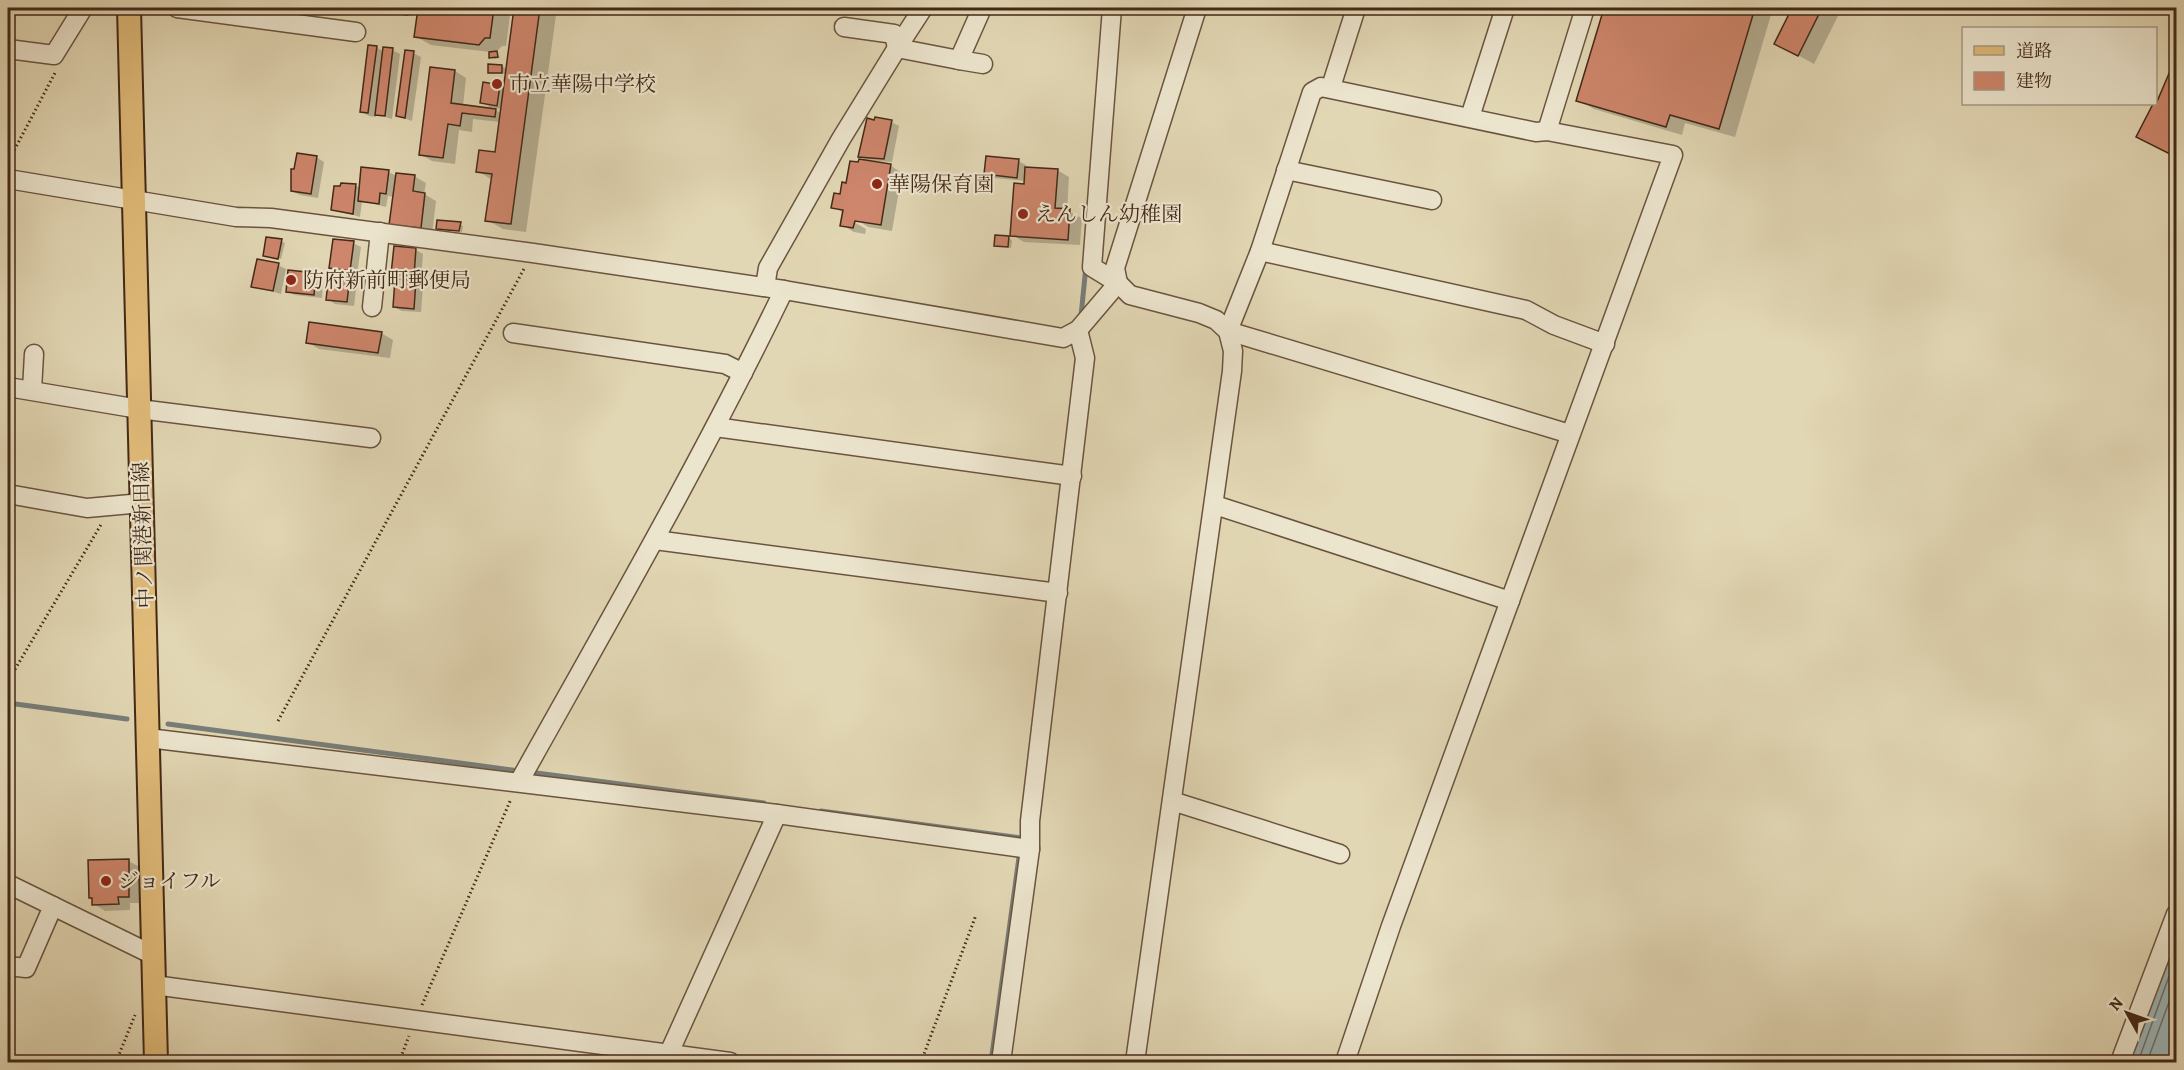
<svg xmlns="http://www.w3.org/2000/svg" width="2184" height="1070" viewBox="0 0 2184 1070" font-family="Alegreya,'Noto Serif JP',serif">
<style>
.water{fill:#9cb6ba;stroke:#787e79;stroke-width:1.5}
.shadow{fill:#0003;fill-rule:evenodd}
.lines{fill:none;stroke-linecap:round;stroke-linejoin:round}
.shore{stroke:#707069;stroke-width:1.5}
.stream{stroke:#787e79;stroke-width:5}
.building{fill:#ce866c;stroke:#432918;stroke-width:1.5}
.minor-casing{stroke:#6b543f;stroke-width:21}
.major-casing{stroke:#432918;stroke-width:26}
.path{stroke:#432918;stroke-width:3;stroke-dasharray:1.5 3;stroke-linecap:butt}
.minor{stroke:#ece5ce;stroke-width:18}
.major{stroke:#e1bc7a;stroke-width:22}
.poi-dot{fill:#8f2418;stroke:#ece5ce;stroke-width:2}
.labels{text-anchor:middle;stroke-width:4.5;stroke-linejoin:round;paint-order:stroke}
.poi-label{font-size:21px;fill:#432918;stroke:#ece5ce;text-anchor:start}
.street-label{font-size:21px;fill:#432918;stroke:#ece5ce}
</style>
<rect width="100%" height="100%" fill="#e2d7b4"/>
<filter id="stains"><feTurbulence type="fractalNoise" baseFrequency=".00333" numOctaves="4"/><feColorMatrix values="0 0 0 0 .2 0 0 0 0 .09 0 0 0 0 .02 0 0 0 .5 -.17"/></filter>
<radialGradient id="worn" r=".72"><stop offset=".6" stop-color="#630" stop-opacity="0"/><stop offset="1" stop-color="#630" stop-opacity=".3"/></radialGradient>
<path class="water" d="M2176,917V1062H2123Z"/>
<g class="shadow">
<path d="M393,8H411L410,16L395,14L392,12Z"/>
<path d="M419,8H511L506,46H502L496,52L500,58L494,59L490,52L431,45L415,36Z"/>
<path d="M516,8H557L526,232L503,229L487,220L492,180L478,171L496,153L500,122L473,119L472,132L459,130L455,164L432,161L420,154L455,71L466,78L463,106L495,110L481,102L500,86L505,89L507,74L489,72L502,66L508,70ZM490,107L502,109V114Z"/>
<path d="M1605,8H1773L1735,137L1685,123L1682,135L1594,109L1578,100Z"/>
<path d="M1793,8H1842L1814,64L1776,43Z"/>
<path d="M376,47L384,52L392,50L400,54L392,119L376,114V117L369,116L361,112Z"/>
<path d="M413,53L421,57L412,121L398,116Z"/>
<path d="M2176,61V157L2138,136Z"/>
<path d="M891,122L899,126L892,162L874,161V163L891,166L902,173L892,231L868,227L854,218V222L866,229L865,234L854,232L842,225L844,213L833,207L848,184L870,163L860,156Z"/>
<path d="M298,155L316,157L324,162L318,198L300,195L292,191V176Z"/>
<path d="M1018,161L1026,165L1025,168L1057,170L1069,177L1067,211L1082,218L1080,245L1024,242L1012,235L1026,181L993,178L985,173Z"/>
<path d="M388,172L397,176H414L426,183L424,194L436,201L432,234L403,231L391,224L394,197L388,196L386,207L362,201L360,217L333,209L356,186L361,188Z"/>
<path d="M460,224L463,226L462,232L438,228Z"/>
<path d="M1008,238L1012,240L1011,248L996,245Z"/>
<path d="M281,241L285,243L281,259L264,255Z"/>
<path d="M353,243L361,247L357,274L339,272L331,268Z"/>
<path d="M416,250L423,254L421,279L400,278L393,273Z"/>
<path d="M278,265L286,269L281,294L253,286Z"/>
<path d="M289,271L316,274L323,278L322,298L295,295L287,291Z"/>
<path d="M349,277L357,281L354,306L335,304L328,299Z"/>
<path d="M416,282L423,286L421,312L402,311L394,307Z"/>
<path d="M381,333L393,340L390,358L319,349L307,342Z"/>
<path d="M128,861L140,867L141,903H130V910L105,911L94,904L90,898Z"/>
</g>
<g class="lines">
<g class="shore">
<path d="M2138,1062L2176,957"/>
<path d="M2147,1062L2176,983"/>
</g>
<g class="stream">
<path d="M1081,316L1086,266"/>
<path d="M8,703L127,719"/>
<path d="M168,724L520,771"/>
<path d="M529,772L764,803"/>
<path d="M821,811L1021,838"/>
<path d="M991,1062L1020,850"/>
</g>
</g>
<g class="building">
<path d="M391,8H408L407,15L390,13Z"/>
<path d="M418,8H494L490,38H485L479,45L414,37Z"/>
<path d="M514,8H540L511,224L485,221L492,174L476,172L479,150L495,152Z"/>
<path d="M1604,8H1755L1719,129L1670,115L1666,127L1576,101Z"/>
<path d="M1792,8H1822L1798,56L1774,44Z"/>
<path d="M368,45L377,46L368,113L360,112Z"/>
<path d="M383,47L393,48L385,116L375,115Z"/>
<path d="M405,50L414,51L405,118L396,116Z"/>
<path d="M497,51L498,57L489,58V52Z"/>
<path d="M2176,57V157L2136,137L2153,104H2156Z"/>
<path d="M488,64L502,65V73H488Z"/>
<path d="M430,67L455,70L451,103L496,109L495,117L462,113L460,126L448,124L443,158L419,155Z"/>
<path d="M483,82L500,85L497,106L480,103Z"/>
<path d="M875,117L892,120L884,159L858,157L867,118L874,120Z"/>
<path d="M297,153L317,156L311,194L291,191V169H294Z"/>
<path d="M986,156L1019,159L1017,178L984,174Z"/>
<path d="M859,159L891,164L881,225L855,221L853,228L840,226L843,210L831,208L834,193L840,194L842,182L846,183L850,161L858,162Z"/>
<path d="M361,167L389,170L386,194L380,193L379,204L358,201Z"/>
<path d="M1025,167L1058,169L1055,208L1070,209L1068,240L1010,236L1014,183L1024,184Z"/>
<path d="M396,173L415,175L413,191L425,193L421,228L389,225Z"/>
<path d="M341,183L356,184L353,214L331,210L334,186H340Z"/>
<path d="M437,220L461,222L459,231L436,229Z"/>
<path d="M995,235L1009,236L1008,247L994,246Z"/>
<path d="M266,237L282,239L278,259L263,256Z"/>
<path d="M333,239L354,241L350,271L329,268Z"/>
<path d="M394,246L416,248L414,276L391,274Z"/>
<path d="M257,259L279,263L273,291L251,287Z"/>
<path d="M288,270L316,273L314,295L286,292Z"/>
<path d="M329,274L350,276L347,302L326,300Z"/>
<path d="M395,279L416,280L414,309L393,307Z"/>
<path d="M309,322L382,332L378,353L306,343Z"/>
<path d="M129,859V897H118L119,904L92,905V898H89L88,860Z"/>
</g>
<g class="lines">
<defs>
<g id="minor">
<path d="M177,8L356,32"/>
<path d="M1112,8L1092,267L1118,283L1130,295L1199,313L1216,320L1228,331L1570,434"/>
<path d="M844,27L894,34L897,48"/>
<path d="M897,48L923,8"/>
<path d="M8,49L54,55L83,8"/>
<path d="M959,60L983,64"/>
<path d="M1331,87L1356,8"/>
<path d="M1470,117L1505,8"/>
<path d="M1547,131L1585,8"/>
<path d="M1286,170L1432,200"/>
<path d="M8,179L236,217L271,218L533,253L784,290L1063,338L1078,330L1118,283"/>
<path d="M1260,251L1526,310L1554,325L1605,344"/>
<path d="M1118,283L1115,268L1197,8"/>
<path d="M765,287L768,268L841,139L897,48L959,60L982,8"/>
<path d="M372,307L380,232"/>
<path d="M513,333L725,364L743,373"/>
<path d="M8,387L139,409L371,438"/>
<path d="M32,390L34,354"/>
<path d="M715,427L1072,476"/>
<path d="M8,494L87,508L142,503"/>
<path d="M1215,505L1510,601"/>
<path d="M655,540L1058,593"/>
<path d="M148,738L777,814L1030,849"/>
<path d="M519,782C610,619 703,458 784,290"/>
<path d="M1172,801L1340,854"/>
<path d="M8,884L153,955"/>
<path d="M8,966L26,968L53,906"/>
<path d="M154,985L730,1062"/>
<path d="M665,1062L777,814"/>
<path d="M1001,1062L1030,849V821L1085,358L1078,330"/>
<path d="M1135,1062L1232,371L1233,351L1228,331L1260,251L1312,92L1321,87L1536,132L1547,131L1673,155L1391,926L1345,1062"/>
<path d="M2120,1062L2176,914"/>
</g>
<path id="major" d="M129,8L156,1062"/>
</defs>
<use href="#minor" class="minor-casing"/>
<use href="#major" class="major-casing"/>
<g class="path">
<path d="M8,162L56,71"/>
<path d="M8,681L102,523"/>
<path d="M278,721L525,267"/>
<path d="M422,1005L511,799"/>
<path d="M116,1062L135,1015"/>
<path d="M399,1062L409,1036"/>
<path d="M921,1062L976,915"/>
</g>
<use href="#minor" class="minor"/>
<use href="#major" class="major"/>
</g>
<g class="poi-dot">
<circle cx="497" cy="84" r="6"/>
<circle cx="877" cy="184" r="6"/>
<circle cx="1023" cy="214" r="6"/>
<circle cx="291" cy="280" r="6"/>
<circle cx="106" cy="881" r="6"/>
</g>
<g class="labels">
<g class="poi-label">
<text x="509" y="91">市立華陽中学校</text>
<text x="889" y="191">華陽保育園</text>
<text x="1035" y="221">えんしん幼稚園</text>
<text x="303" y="287">防府新前町郵便局</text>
<text x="118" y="888">ジョイフル</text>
</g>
<g class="street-label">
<text transform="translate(143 535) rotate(-92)" y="7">中ノ関港新田線</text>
</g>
</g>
<rect width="2184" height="1070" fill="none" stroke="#e2d7b4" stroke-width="30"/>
<rect x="9" y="9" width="2166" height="1052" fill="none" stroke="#432918" stroke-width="3"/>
<rect x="15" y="15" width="2154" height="1040" fill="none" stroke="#432918" stroke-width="1.5"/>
<rect x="1962" y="27" width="195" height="78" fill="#ece5ce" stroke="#a89a85" stroke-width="1.5"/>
<rect x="1974" y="46" width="30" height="9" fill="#e1bc7a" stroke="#a89a85" stroke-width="1.5"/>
<text x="2016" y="57" font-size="18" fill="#432918">道路</text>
<rect x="1974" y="72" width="30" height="18" fill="#ce866c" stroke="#a89a85" stroke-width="1.5"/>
<text x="2016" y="87" font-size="18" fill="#432918">建物</text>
<g transform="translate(2127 1013) rotate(310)" stroke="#ece5ce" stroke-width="4.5" paint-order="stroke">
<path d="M0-4.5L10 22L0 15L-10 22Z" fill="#432918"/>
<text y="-9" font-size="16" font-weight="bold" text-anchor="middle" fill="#432918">N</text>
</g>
<rect width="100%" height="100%" filter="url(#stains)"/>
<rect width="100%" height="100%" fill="url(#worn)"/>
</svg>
